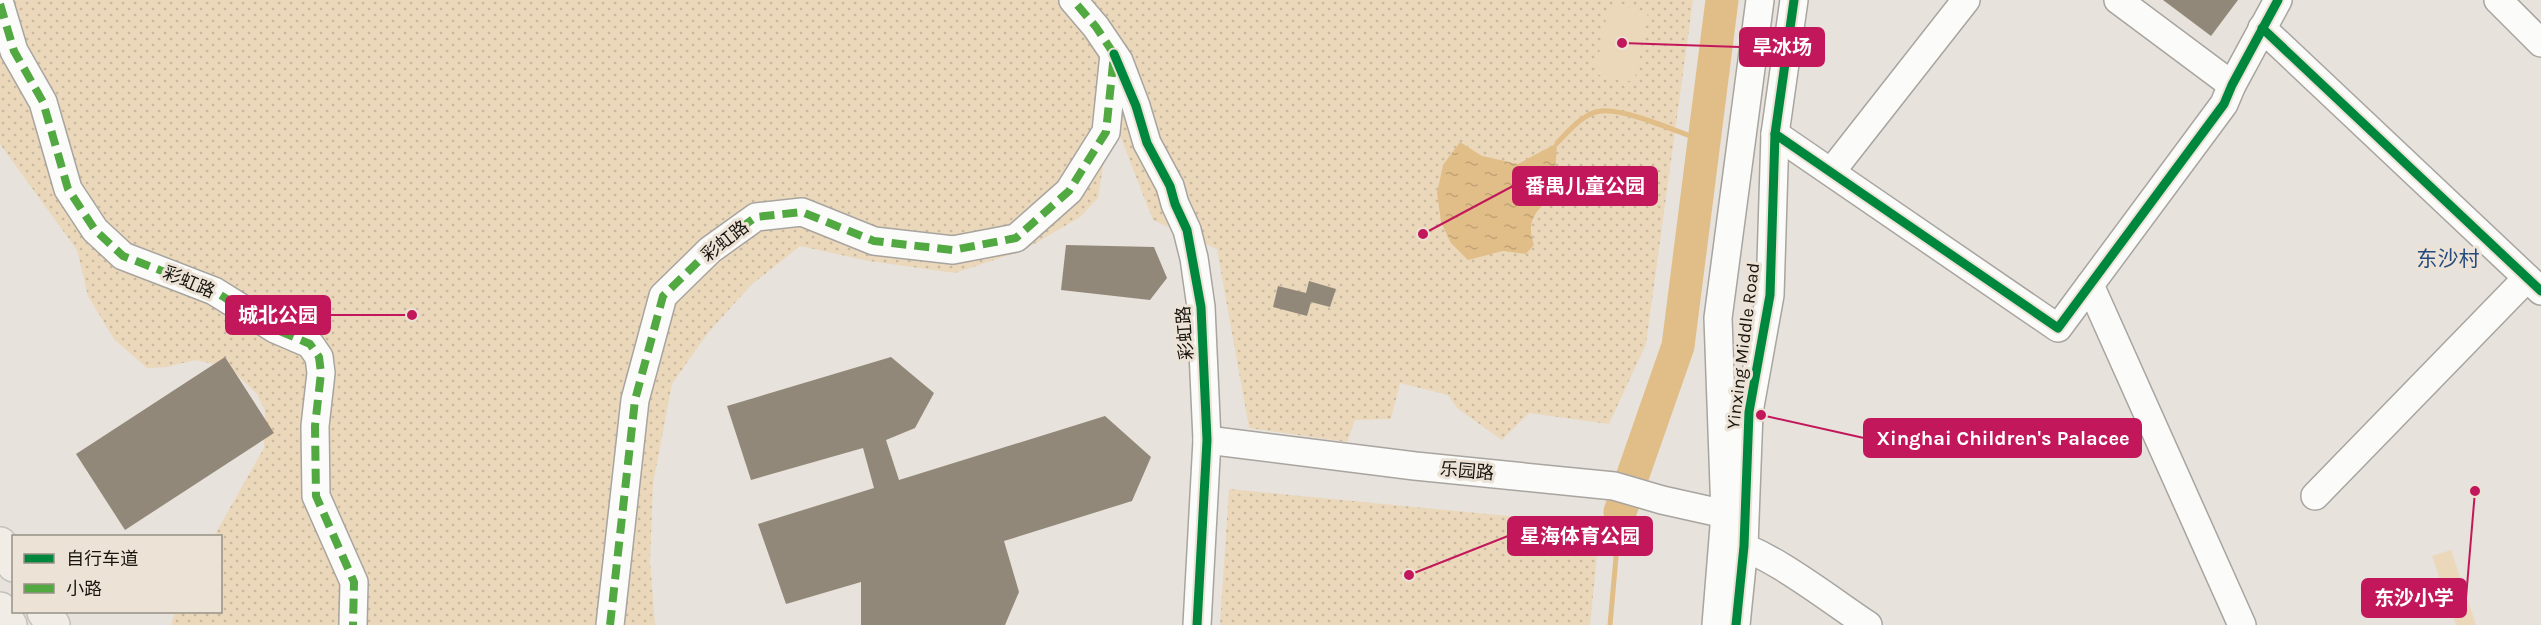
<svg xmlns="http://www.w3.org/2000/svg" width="2541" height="625" viewBox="0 0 2541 625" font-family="Karla,'Noto Sans SC',sans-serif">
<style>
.park{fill:url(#park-dots)}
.pitch{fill:#ebd8bb}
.water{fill:url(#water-ripples)}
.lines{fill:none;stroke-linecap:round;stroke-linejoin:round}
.stream{stroke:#e1be88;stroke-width:5}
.river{stroke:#e1be88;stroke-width:33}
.building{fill:#918879}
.minor-casing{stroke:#a8a49f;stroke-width:30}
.major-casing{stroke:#c4c1be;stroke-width:36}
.minor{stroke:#fbfbfa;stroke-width:27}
.major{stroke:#f1ede6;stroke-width:33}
.quiet{stroke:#52a942;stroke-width:8;stroke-dasharray:15 8;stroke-linecap:butt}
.cycleway-casing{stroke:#ece3d6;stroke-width:13}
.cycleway{stroke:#00873e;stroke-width:9}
.labels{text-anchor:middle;stroke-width:6;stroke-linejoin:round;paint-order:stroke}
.street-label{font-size:18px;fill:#181510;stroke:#ece3d6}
.quarter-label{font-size:21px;fill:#254b80;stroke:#ece3d6}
.leader{fill:none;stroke:#c2185b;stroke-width:2}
.callout-dot{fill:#c2185b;stroke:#ece3d6;stroke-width:2}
.callout{fill:#c2185b;stroke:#c2185b;stroke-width:2}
.callout-label{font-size:20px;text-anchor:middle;font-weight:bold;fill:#fff}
</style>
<defs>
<pattern id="park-dots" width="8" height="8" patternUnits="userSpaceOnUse" patternTransform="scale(1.5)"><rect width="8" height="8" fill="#ebd8bb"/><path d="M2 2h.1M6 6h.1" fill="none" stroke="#c9b8a0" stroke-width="1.8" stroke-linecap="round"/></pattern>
<pattern id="water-ripples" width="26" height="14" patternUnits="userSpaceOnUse" patternTransform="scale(1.5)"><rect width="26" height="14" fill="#e1be88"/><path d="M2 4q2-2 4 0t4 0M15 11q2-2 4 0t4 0" fill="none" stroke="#c0a274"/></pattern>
</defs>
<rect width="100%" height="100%" fill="#e7e2db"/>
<g class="park">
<path d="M0,0H1693L1646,344L1609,424L1529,413L1502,440L1457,408L1448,395L1400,383L1391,419L1355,420L1347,442L1249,428L1217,249L1153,220L1119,133L1103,166L1098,198L1080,217L1024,250L955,273L869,261L800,246L751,285L707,334L672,384L653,484L650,561L655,625H171L175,612H220V536H214L264,448L265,411L257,394L229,367L195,360L167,367L147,368L114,339L88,296L77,250L0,144Z"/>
<path d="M1229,489L1600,525L1590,625H1220Z"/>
</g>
<g class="pitch">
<path d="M1609,4L1648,12L1634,82L1595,74Z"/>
<path d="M2451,550L2476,625H2456L2432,556Z"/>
</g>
<path class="water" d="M1460,142L1482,156L1518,164L1557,143L1554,194C1537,211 1525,219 1534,245L1526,254L1503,251L1468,260L1451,243L1441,222L1437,193L1443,165Z"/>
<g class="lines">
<g class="stream">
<path d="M1557,143C1569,131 1583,113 1601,111C1625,108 1680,133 1704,141"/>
<path d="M1610,625L1620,512"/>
</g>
<path class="river" d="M1620,512L1678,346L1722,0"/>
</g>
<g class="building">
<path d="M2163,0H2238L2211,36Z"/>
<path d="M1066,245L1154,247L1167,278L1150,300L1061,290Z"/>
<path d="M1309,281L1336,289L1330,307L1311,302L1307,316L1273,307L1278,286L1306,293Z"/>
<path d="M225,357L274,433L125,530L76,454Z"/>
<path d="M891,357L934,393L915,428L886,440L899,480L1105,416L1151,457L1132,501L1004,541L1019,592L1005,625H861V582L786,604L758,524L874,488L863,448L751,480L727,406Z"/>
</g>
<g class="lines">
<defs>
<g id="minor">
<path d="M1073,0L1096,27L1119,61L1136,106L1147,143L1170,186L1175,204L1187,230L1194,258L1201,307L1207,440L1197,625"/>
<path d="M2118,0L2232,85"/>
<path d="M2498,0L2541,43"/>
<path d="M0,4L14,51L43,102L68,189L95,230L123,256L214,291L275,329L310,344L319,357L321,373L315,426L316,496L354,582L353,625"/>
<path d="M2262,28L2541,291"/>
<path d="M1775,134L2058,328L2224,104L2232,85L2278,0"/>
<path d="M1831,172L1966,0"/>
<path d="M2090,285L2242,625"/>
<path d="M1207,440L1415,466L1614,486L1662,500L1725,514"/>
<path d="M2315,496L2527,278"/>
<path d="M1728,542C1770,552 1830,600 1868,625"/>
<path d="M610,625L635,400L663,296L710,250L756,217L802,212L874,241L953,250L1016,238L1069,191L1106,132L1114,54"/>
<path d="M1716,625L1725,514L1718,318L1760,0"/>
<path d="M1736,625L1744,546L1749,412L1770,295L1775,134L1794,0"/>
</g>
<g id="major">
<path d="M0,544L14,565"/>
<path d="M0,609L10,625"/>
<path d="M44,612L53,625"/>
</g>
</defs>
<use href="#minor" class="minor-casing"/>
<use href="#major" class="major-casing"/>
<use href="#minor" class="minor"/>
<use href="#major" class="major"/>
<g class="quiet">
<path d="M0,4L14,51L43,102L68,189L95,230L123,256L214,291L275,329L310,344L319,357L321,373L315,426L316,496L354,582L353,625"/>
<path d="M610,625L635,400L663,296L710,250L756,217L802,212L874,241L953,250L1016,238L1069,191L1106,132L1114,54L1096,27L1073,0"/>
</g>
<defs>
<g id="cycleway">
<path d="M2262,28L2541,291"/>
<path d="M1114,54L1136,106L1147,143L1170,186L1175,204L1187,230L1201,307L1207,440L1197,625"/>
<path d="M1775,134L2058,328L2224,104L2232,85L2278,0"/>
<path d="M1736,625L1744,546L1749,412L1770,295L1775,134L1794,0"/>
</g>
</defs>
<use href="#cycleway" class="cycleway-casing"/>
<use href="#cycleway" class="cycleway"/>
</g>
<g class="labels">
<g class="street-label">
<text transform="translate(725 241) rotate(-38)" y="6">彩虹路</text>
<text transform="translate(189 282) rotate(23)" y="6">彩虹路</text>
<text transform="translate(1185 333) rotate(-94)" y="6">彩虹路</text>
<text transform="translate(1743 346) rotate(-83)" y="6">Yinxing Middle Road</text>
<text transform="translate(1467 471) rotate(5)" y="6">乐园路</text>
</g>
<g class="quarter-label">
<text x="2448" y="266">东沙村</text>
</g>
</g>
<path class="leader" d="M1622 43L1740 47M1423 234L1513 186M412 315L330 315M1761 415L1864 438M1409 575L1508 536M2475 491L2466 598"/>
<g class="callout-dot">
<circle cx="1622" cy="43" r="6"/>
<circle cx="1423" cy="234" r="6"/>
<circle cx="412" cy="315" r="6"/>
<circle cx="1761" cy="415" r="6"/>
<circle cx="1409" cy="575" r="6"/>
<circle cx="2475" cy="491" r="6"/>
</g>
<g class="callout">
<rect x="1740" y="28" width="84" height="38" rx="6"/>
<rect x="1513" y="167" width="144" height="38" rx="6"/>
<rect x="226" y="296" width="104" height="38" rx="6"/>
<rect x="1864" y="419" width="277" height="38" rx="6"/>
<rect x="1508" y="517" width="144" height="38" rx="6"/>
<rect x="2362" y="579" width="104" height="38" rx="6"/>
</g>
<g class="callout-label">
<text x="1782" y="54">旱冰场</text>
<text x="1585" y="193">番禺儿童公园</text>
<text x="278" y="322">城北公园</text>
<text x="2003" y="445">Xinghai Children's Palacee</text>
<text x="1580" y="543">星海体育公园</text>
<text x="2414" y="605">东沙小学</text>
</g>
<rect x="12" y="535" width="210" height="78" fill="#ece3d6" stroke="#979187" stroke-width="1.5"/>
<rect x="24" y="554" width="30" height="9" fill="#00873e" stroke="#979187" stroke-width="1.5"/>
<text x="66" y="565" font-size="18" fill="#181510">自行车道</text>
<rect x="24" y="584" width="30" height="9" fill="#52a942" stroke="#979187" stroke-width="1.5"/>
<text x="66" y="595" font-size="18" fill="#181510">小路</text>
</svg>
